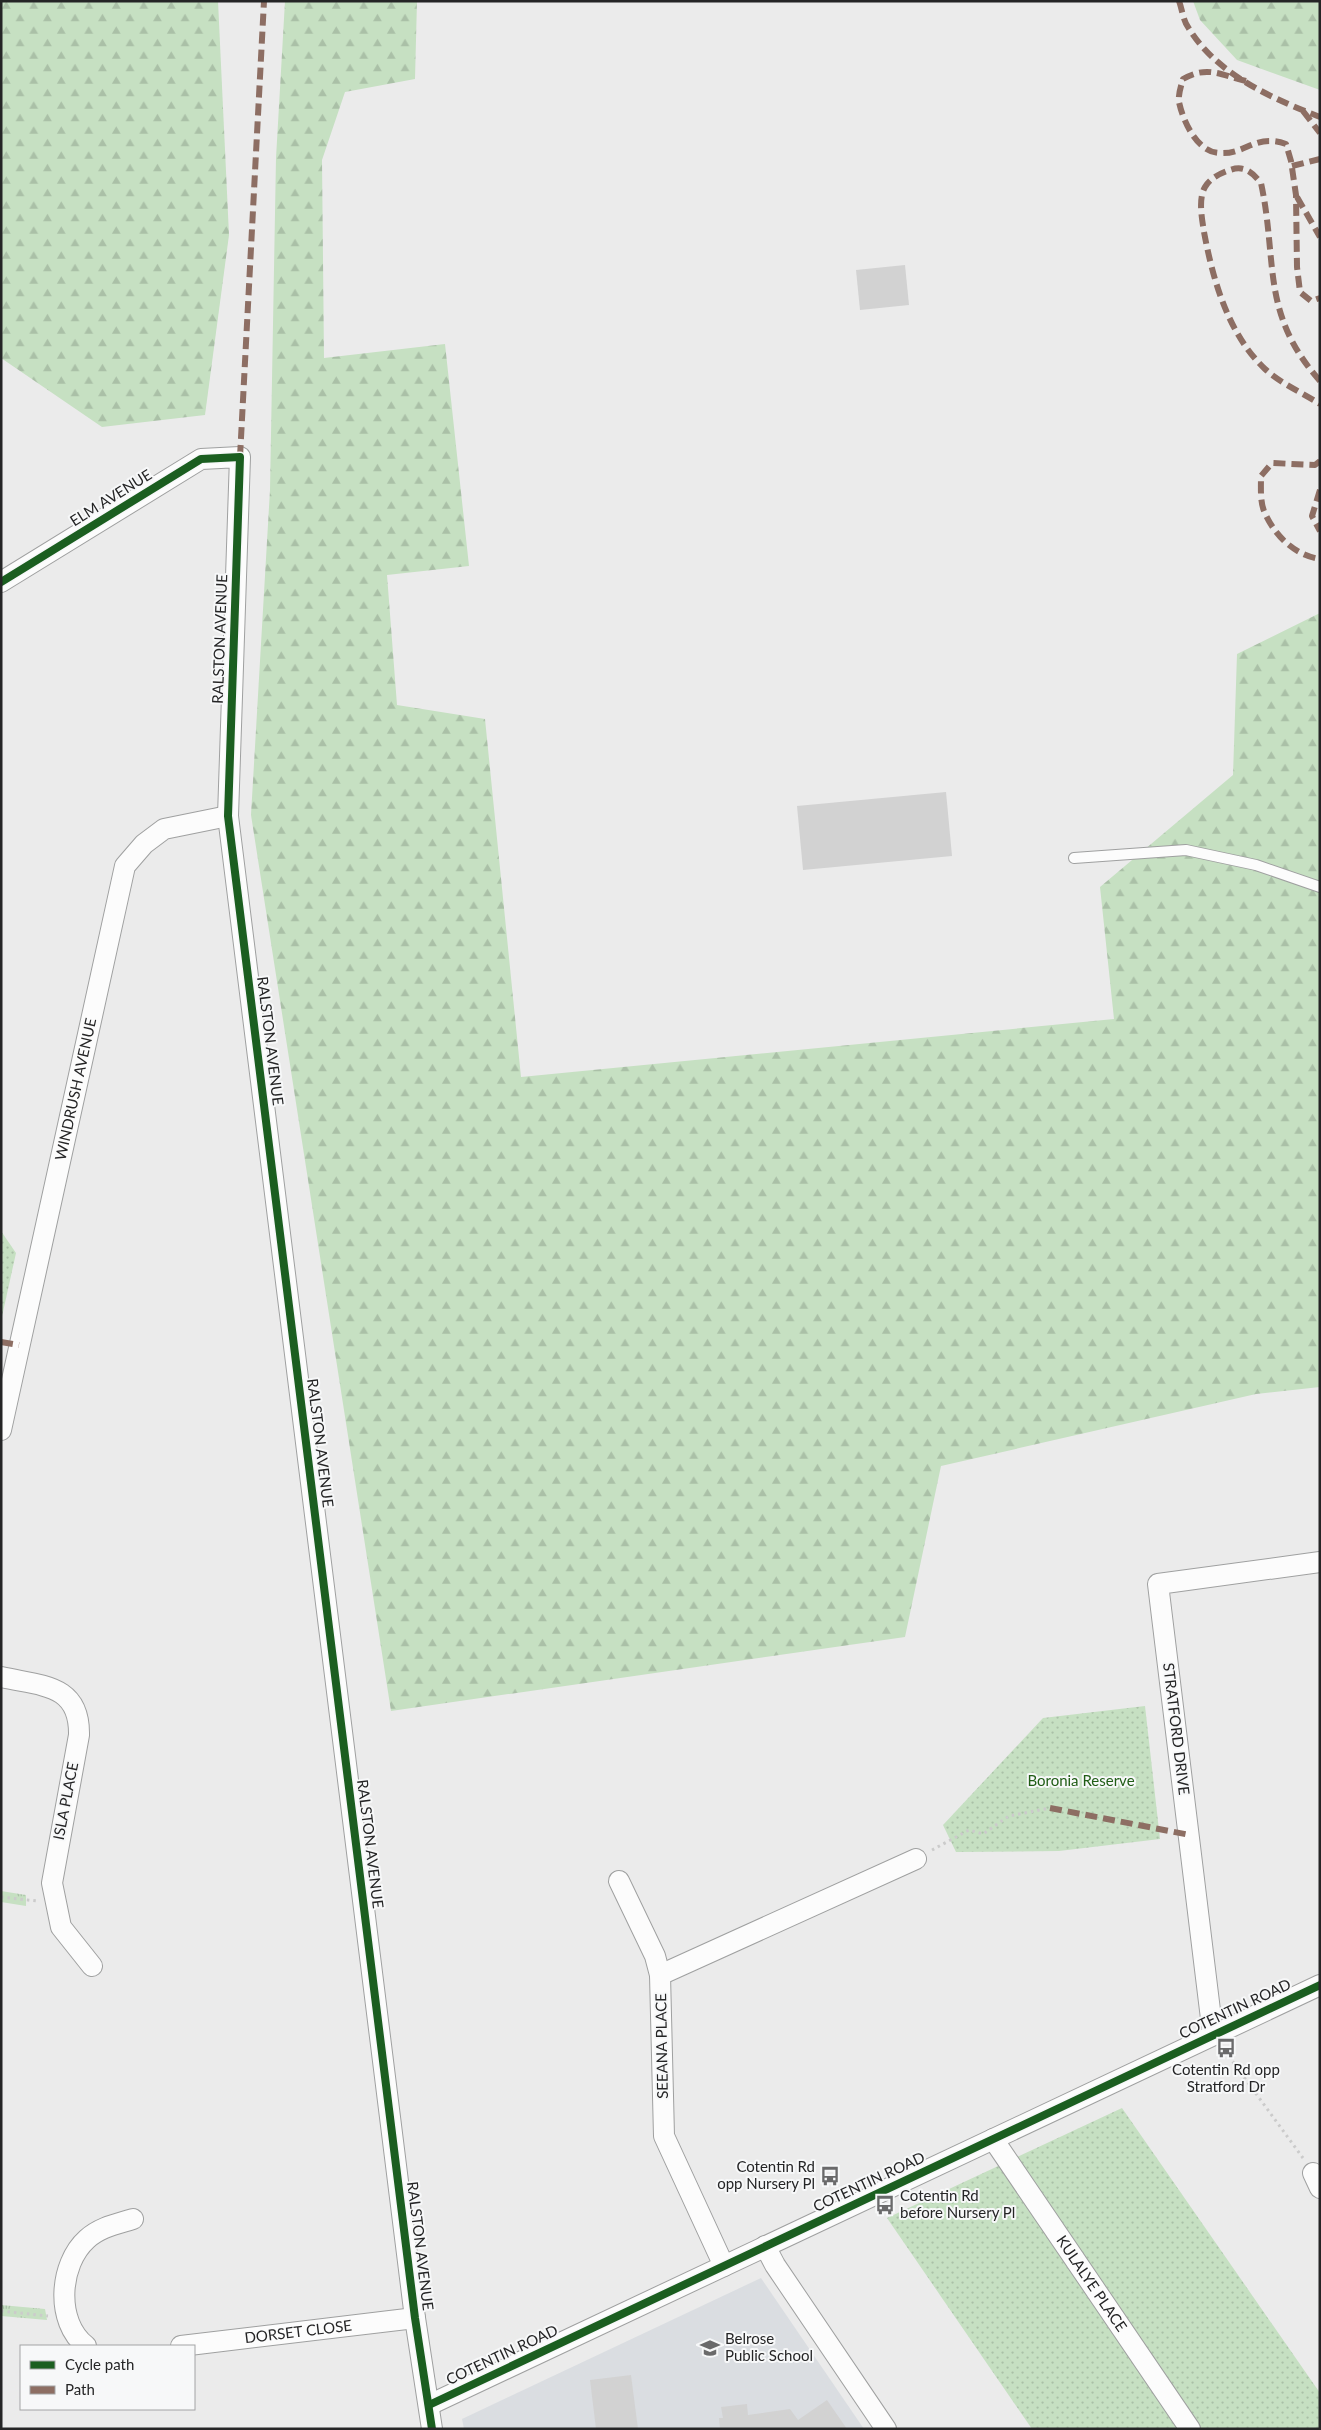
<svg xmlns="http://www.w3.org/2000/svg" width="1321" height="2430" viewBox="0 0 1321 2430" font-family="Lato,sans-serif">
<style>
.built{fill:#dadde1}
.grass{fill:url(#grass-tufts)}
.forest{fill:url(#forest-firs)}
.park{fill:url(#park-dots)}
.building{fill:#d2d2d2}
.lines{fill:none;stroke-linecap:round;stroke-linejoin:round}
.lane-casing{stroke:#9fa0a0;stroke-width:12}
.street-casing{stroke:#9fa0a0;stroke-width:22}
.path{stroke:#cbcbcb;stroke-width:3;stroke-dasharray:2.5 4;stroke-linecap:butt}
.lane{stroke:#fcfcfc;stroke-width:10}
.street{stroke:#fcfcfc;stroke-width:20}
.quiet{stroke:#8d6e63;stroke-width:6;stroke-dasharray:12 6;stroke-linecap:butt}
.cycleway-casing{stroke:#f7f8f9;stroke-width:11}
.cycleway{stroke:#1b5e20;stroke-width:8}
.labels{text-anchor:middle;stroke-width:4;stroke-linejoin:round;paint-order:stroke}
.street-label{font-size:15px;fill:#252526;stroke:#f7f8f9}
.park-label{font-size:15px;fill:#205d16;stroke:#f7f8f9}
.poi-label{font-size:15px;fill:#252526;stroke:#f7f8f9;text-anchor:start}
</style>
<defs>
<pattern id="grass-tufts" width="24" height="20" patternUnits="userSpaceOnUse" patternTransform="scale(1.25)"><rect width="24" height="20" fill="#c6e0c2"/><path d="M3 7l-1-3M5 7V3M7 7l1-3M15 17l-1-3M17 17v-4M19 17l1-3" fill="none" stroke="#aac0a7"/></pattern>
<pattern id="forest-firs" width="22" height="20" patternUnits="userSpaceOnUse" patternTransform="scale(1.25)"><rect width="22" height="20" fill="#c6e0c2"/><path d="M5 1l3.5 6h-7zM16 11l3.5 6h-7z" fill="#aac0a7"/></pattern>
<pattern id="park-dots" width="8" height="8" patternUnits="userSpaceOnUse" patternTransform="scale(1.25)"><rect width="8" height="8" fill="#c6e0c2"/><path d="M2 2h.1M6 6h.1" fill="none" stroke="#aac0a7" stroke-width="1.8" stroke-linecap="round"/></pattern>
</defs>
<rect width="100%" height="100%" fill="#ebebeb"/>
<path class="built" d="M761,2278L864,2429H464L462,2419Z"/>
<g class="grass">
<path d="M1,1891L26,1895V1906L1,1902Z"/>
<path d="M1,2305L45,2309L47,2320L1,2316Z"/>
</g>
<g class="forest">
<path d="M1,1H218L229,235L205,415L102,427L1,358Z"/>
<path d="M285,1H417L415,79L345,92L322,160L324,358L445,344L469,566L387,575L397,705L485,719L521,1077L1114,1019L1100,887L1233,775L1237,654L1320,613V1387L1256,1394L941,1466L905,1637L391,1711L251,815L270,490L276,158Z"/>
<path d="M1193,1H1320V90L1237,60L1200,20Z"/>
</g>
<g class="park">
<path d="M1,1231L16,1253L1,1321Z"/>
<path d="M1145,1706L1160,1839L1059,1851L956,1852L943,1825L1043,1718Z"/>
<path d="M1122,2108L1320,2393V2429H1032L887,2218Z"/>
</g>
<g class="building">
<path d="M905,265L909,305L860,310L856,270Z"/>
<path d="M946,792L952,856L803,870L797,806Z"/>
<path d="M631,2375L638,2429H596L590,2380Z"/>
<path d="M827,2400L847,2429H720L719,2418H723L721,2407L747,2404L748,2415L790,2409L798,2420Z"/>
</g>
<g class="lines">
<defs>
<path id="lane" d="M1074,858L1186,850L1256,865L1320,887"/>
<g id="street">
<path d="M1,582L201,459L240,457L228,816L415,2318L432,2429"/>
<path id="s1" d="M1,1430L125,866L144,844L164,829L228,816"/>
<path d="M1,1677C40,1686 80,1683 79,1735L52,1883L61,1927L92,1966"/>
<path d="M619,1881L655,1956L660,1975"/>
<path d="M1213,2035L1158,1584L1320,1562"/>
<path id="s2" d="M993,2139L1190,2429"/>
<path d="M1313,2173L1320,2188"/>
<path d="M765,2246L775,2265L886,2429"/>
<path d="M724,2266L664,2136L660,1975L916,1859"/>
<path d="M86,2346C55,2322 59,2264 87,2239C100,2227 117,2224 133,2219"/>
<path id="s3" d="M181,2346L415,2318"/>
<path d="M429,2405L1320,1985"/>
</g>
</defs>
<use href="#lane" class="lane-casing"/>
<use href="#street" class="street-casing"/>
<g class="path">
<path d="M932,1850L969,1830L983,1834L1009,1816L1050,1808"/>
<path d="M1,1897L37,1901"/>
<path d="M1225,2051L1303,2158"/>
<path d="M1,2311L48,2316"/>
</g>
<use href="#lane" class="lane"/>
<use href="#street" class="street"/>
<g class="quiet">
<path d="M1179,1C1182,9 1183,20 1188,27C1216,74 1271,98 1320,117"/>
<path d="M1246,81C1220,75 1208,65 1183,79C1181,86 1178,95 1179,102C1183,121 1197,152 1219,153C1246,155 1255,133 1286,144L1291,161L1296,195L1297,267L1300,292L1311,301L1320,298"/>
<path d="M1303,111L1320,133"/>
<path d="M1292,166L1320,159"/>
<path d="M1297,197L1320,237"/>
<path d="M1320,381C1260,313 1278,262 1261,183C1252,172 1244,165 1230,170C1221,173 1210,178 1205,187C1198,199 1202,219 1204,232C1213,280 1228,334 1265,369C1280,383 1303,393 1320,404"/>
<path d="M240,457L264,1"/>
<path d="M1320,461L1315,465L1272,463L1261,476C1261,487 1260,501 1264,511C1274,535 1294,555 1320,559"/>
<path d="M1320,490L1312,516L1320,531"/>
<path d="M1,1342L19,1345"/>
<path d="M1050,1808L1190,1835"/>
</g>
<defs>
<g id="cycleway">
<path d="M1,582L201,459L240,457L228,816L415,2318L432,2429"/>
<path d="M429,2405L1320,1985"/>
</g>
</defs>
<use href="#cycleway" class="cycleway-casing"/>
<use href="#cycleway" class="cycleway"/>
</g>
<defs>
<symbol id="bus-bare" viewBox="-9 -9 18 18"><path d="M-5-6H5V4H4V6H2V4H-2V6H-4V4H-5ZM-3.5-4V0h7V-4ZM-3.5 1.2v1.5H-2V1.2ZM2 1.2v1.5H3.5V1.2Z" fill="#6a6a6b" stroke="#f7f8f9" stroke-width="2.5" paint-order="stroke"/></symbol>
<symbol id="school-bare" viewBox="-9 -9 18 18"><path d="M0-5L7-2L0 1L-7-2ZM-4 1L0 2.5L4 1V4Q0 6-4 4Z" fill="#6a6a6b" stroke="#f7f8f9" stroke-width="2.5" paint-order="stroke"/></symbol>
</defs>
<g fill-rule="evenodd">
<use href="#bus-bare" x="1212" y="2034" width="28" height="28"/>
<use href="#bus-bare" x="816" y="2162" width="28" height="28"/>
<use href="#bus-bare" x="871" y="2191" width="28" height="28"/>
<use href="#school-bare" x="696" y="2334" width="28" height="28"/>
</g>
<g class="labels">
<g class="street-label">
<text transform="translate(111 498) rotate(-32)" y="5">ELM AVENUE</text>
<text transform="translate(220 639) rotate(-88)" y="5">RALSTON AVENUE</text>
<text transform="translate(270 1041) rotate(83)" y="5">RALSTON AVENUE</text>
<text dy="5" stroke="none"><textPath href="#s1" startOffset="349">WINDRUSH AVENUE</textPath></text>
<text transform="translate(320 1443) rotate(83)" y="5">RALSTON AVENUE</text>
<text transform="translate(1176 1729) rotate(83)" y="5">STRATFORD DRIVE</text>
<text transform="translate(66 1801) rotate(-79)" y="5">ISLA PLACE</text>
<text transform="translate(370 1844) rotate(83)" y="5">RALSTON AVENUE</text>
<text transform="translate(1235 2009) rotate(-25)" y="5">COTENTIN ROAD</text>
<text transform="translate(662 2046) rotate(-91)" y="5">SEEANA PLACE</text>
<text transform="translate(869 2182) rotate(-25)" y="5">COTENTIN ROAD</text>
<text transform="translate(420 2246) rotate(83)" y="5">RALSTON AVENUE</text>
<text dy="5" stroke="none"><textPath href="#s2" startOffset="175">KULALYE PLACE</textPath></text>
<text dy="5" stroke="none"><textPath href="#s3" startOffset="118">DORSET CLOSE</textPath></text>
<text transform="translate(502 2355) rotate(-25)" y="5">COTENTIN ROAD</text>
</g>
<g class="park-label">
<text x="1081" y="1786">Boronia Reserve</text>
</g>
<g class="poi-label">
<text x="1226" y="2075" text-anchor="middle">Cotentin Rd opp<tspan x="1226" dy="17">Stratford Dr</tspan></text>
<text x="815" y="2172" text-anchor="end">Cotentin Rd<tspan x="815" dy="17">opp Nursery Pl</tspan></text>
<text x="900" y="2201">Cotentin Rd<tspan x="900" dy="17">before Nursery Pl</tspan></text>
<text x="725" y="2344">Belrose<tspan x="725" dy="17">Public School</tspan></text>
</g>
</g>
<rect width="1321" height="2430" fill="none" stroke="#252526" stroke-width="5"/>
<rect x="20" y="2345" width="175" height="65" fill="#f7f8f9" stroke="#a3a4a5"/>
<rect x="30" y="2361" width="25" height="8" fill="#1b5e20" stroke="#a3a4a5"/>
<text x="65" y="2370" font-size="15" fill="#252526">Cycle path</text>
<rect x="30" y="2386" width="25" height="8" fill="#8d6e63" stroke="#a3a4a5"/>
<text x="65" y="2395" font-size="15" fill="#252526">Path</text>
</svg>
